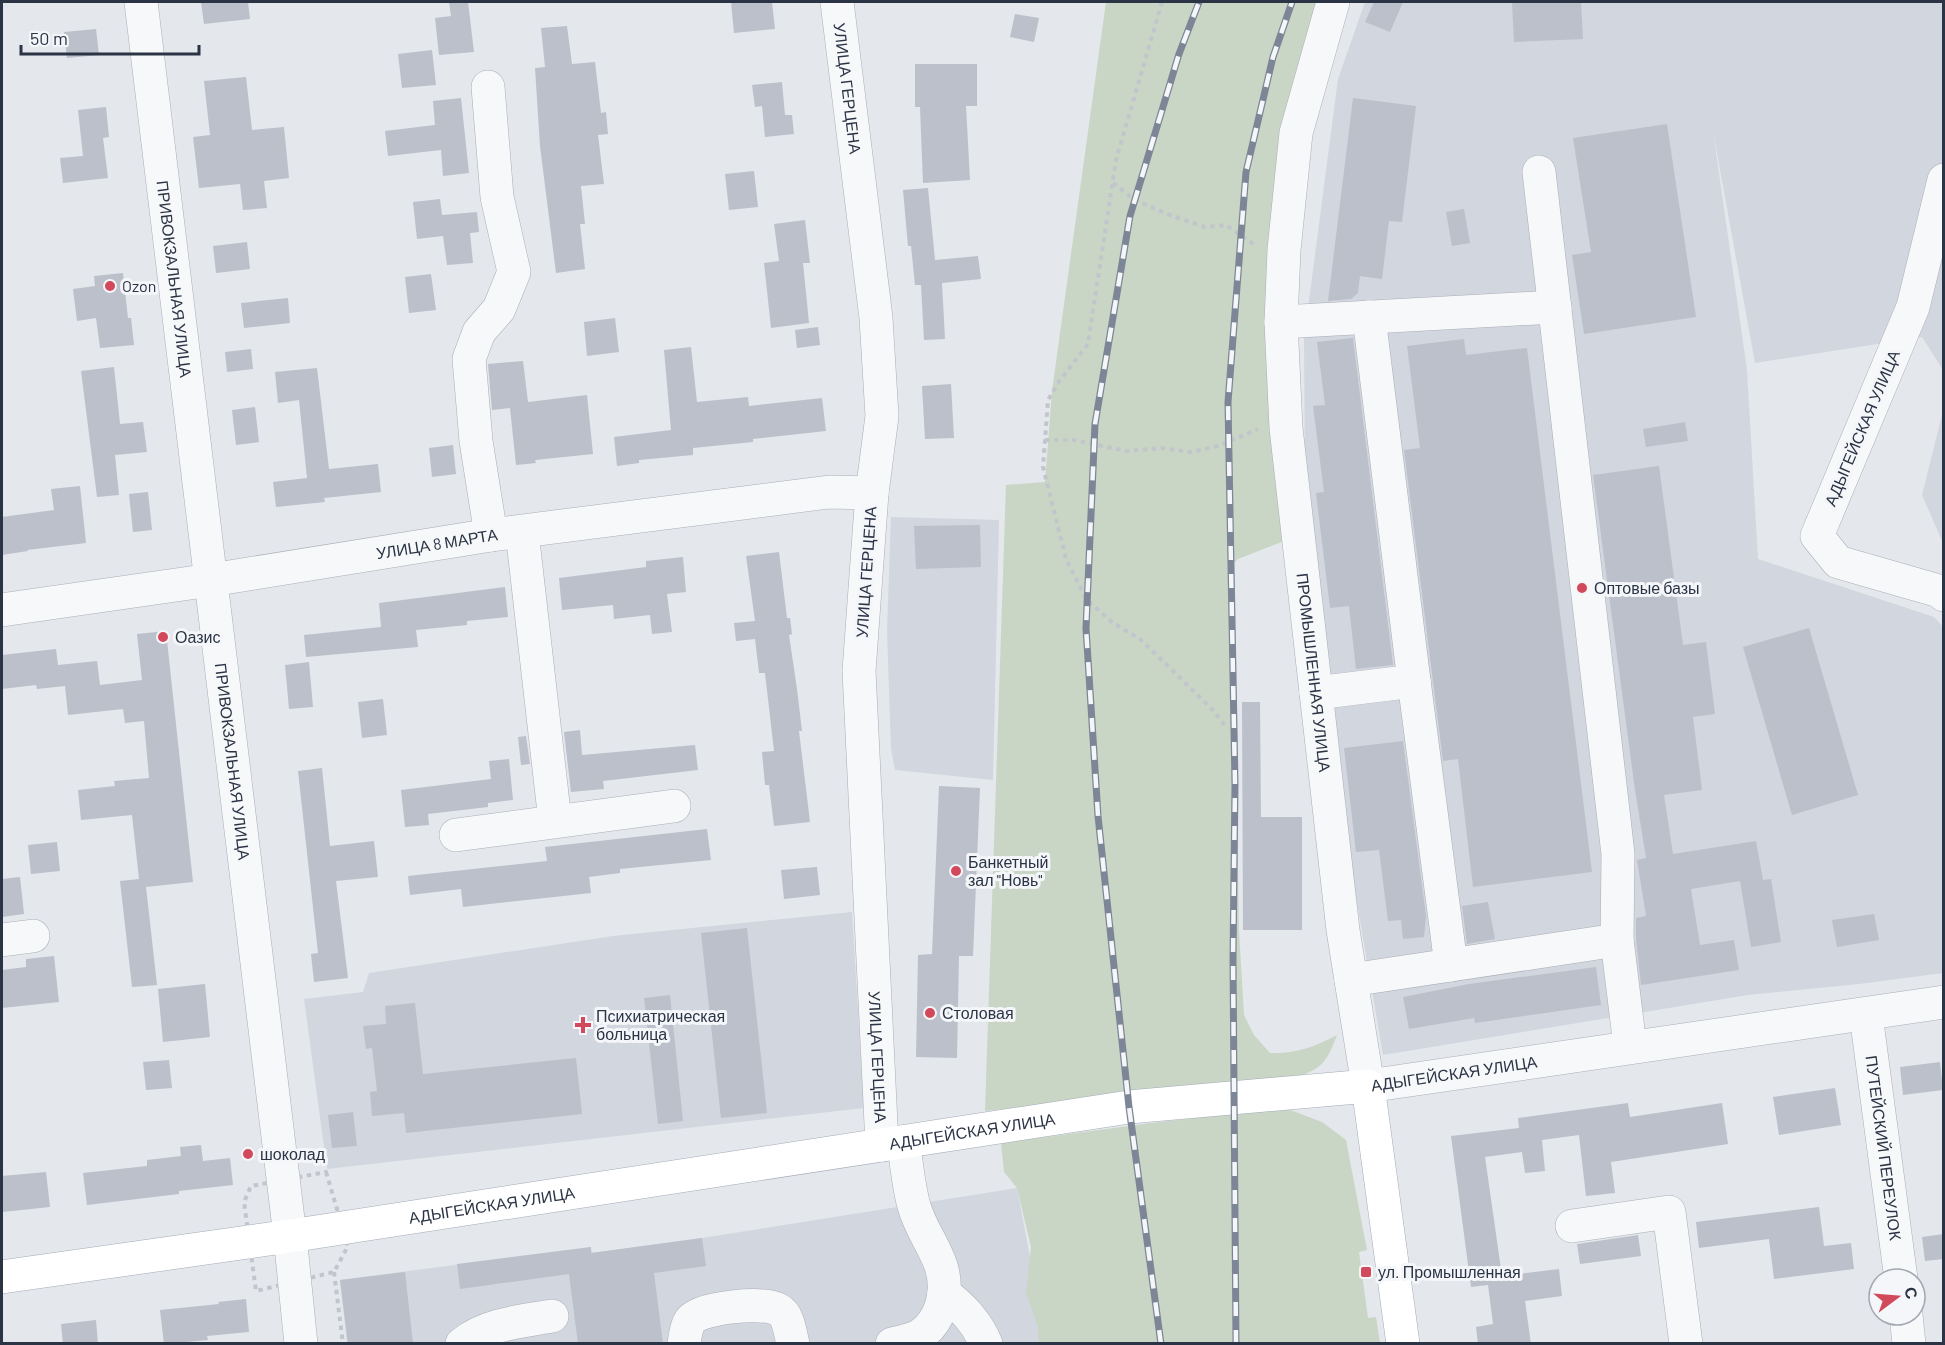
<svg xmlns="http://www.w3.org/2000/svg" width="1945" height="1345" viewBox="0 0 1945 1345" font-family="Barlow,sans-serif">
<style>
.built{fill:#d2d6de}
.green{fill:#c9d6c5}
.building{fill:#bbc0ca}
.lines{fill:none;stroke-linecap:round;stroke-linejoin:round}
.minor-casing{stroke:#a9aeb7;stroke-width:34}
.major-casing{stroke:#a3abb8;stroke-width:34}
.path{stroke:#c2c5cb;stroke-width:4;stroke-dasharray:4.5 4.5;stroke-linecap:butt}
.minor{stroke:#f7f8fa;stroke-width:33}
.major{stroke:#fff;stroke-width:33}
.rail-casing{stroke:#7d8696;stroke-width:7}
.rail{stroke:#f4f6f9;stroke-width:4.5;stroke-dasharray:14;stroke-linecap:butt}
.poi-dot{fill:#d1495b;stroke:#f4f6f9;stroke-width:2}
.labels{text-anchor:middle;stroke-width:6;stroke-linejoin:round;paint-order:stroke}
.street-label{font-size:16px;fill:#2b3445;stroke:#f4f6f9}
.poi-label{font-size:16px;fill:#2b3445;stroke:#f4f6f9;text-anchor:start}
</style>
<rect width="100%" height="100%" fill="#e4e7ec"/>
<g class="built">
<path d="M1365,2H1943V370L1922,337L1755,363L1713,131L1747,370L1758,559L1934,617L1943,627V973L1859,984L1748,995L1383,1055L1349,856L1305,475L1304,339L1338,79Z"/>
<path d="M1943,411L1944,543H1943L1922,495Z"/>
<path d="M891,517L999,520L993,780L895,770L891,749L887,631Z"/>
<path d="M852,912L864,1108L327,1169L304,999L363,992L369,973L613,936Z"/>
<path d="M1017,1188L1046,1343H347L340,1280L591,1247L592,1253L702,1238Z"/>
</g>
<g class="green">
<path d="M1106,2H1319L1286,131L1287,540L1238,559L1233,564L1239,931L1244,1015L1254,1035L1270,1053C1296,1054 1314,1047 1337,1035C1326,1065 1320,1070 1290,1079L985,1111L1006,485L1045,482L1052,391Z"/>
<path d="M1285,1108L1322,1122L1346,1140L1367,1250L1359,1252L1368,1318L1376,1317L1380,1343H1039L1038,1327L1026,1293L1031,1247L1017,1188L1004,1172L1001,1143L1151,1123Z"/>
</g>
<g class="building">
<path d="M201,2H248L250,19L204,24Z"/>
<path d="M449,2H468L474,52L439,55L435,18L451,16Z"/>
<path d="M731,2H772L775,29L734,33Z"/>
<path d="M1374,2H1403L1390,32L1365,22Z"/>
<path d="M1512,2H1581L1583,39L1514,42Z"/>
<path d="M1015,14L1039,18L1034,42L1010,37Z"/>
<path d="M567,26L572,64L595,62L601,113L606,112L608,134L598,135L604,184L581,186L585,224H580L585,269L556,273L540,146L535,68L545,67L541,28Z"/>
<path d="M96,29L99,55L67,58L64,32Z"/>
<path d="M432,50L436,85L402,88L398,54Z"/>
<path d="M915,64H977V106H966L970,180L923,183L920,107H915Z"/>
<path d="M246,77L252,130L284,127L289,178L264,181L267,208L243,210L240,184L199,188L193,137L210,135L204,81Z"/>
<path d="M782,82L785,115H792L794,134L765,137L762,106L755,107L752,85Z"/>
<path d="M461,98L469,173L443,176L441,150L388,156L385,131L435,125L433,101Z"/>
<path d="M1353,98L1416,106L1402,222L1389,221L1382,279L1360,276L1358,293L1351,299L1328,301Z"/>
<path d="M106,107L109,137L103,138L108,178L63,183L60,158L83,156L78,110Z"/>
<path d="M1667,124L1696,317L1584,334L1572,255L1591,252L1573,138Z"/>
<path d="M754,171L758,207L729,210L725,174Z"/>
<path d="M928,188L935,260L978,256L981,279L942,283L945,339L924,340L921,285H915L911,246H908L903,190Z"/>
<path d="M440,199L442,215L477,212L479,232L470,233L473,263L447,265L443,236L417,239L413,202Z"/>
<path d="M1464,209L1470,243L1452,246L1446,212Z"/>
<path d="M805,220L810,263H803L809,323L771,328L764,263L779,261L774,224Z"/>
<path d="M247,242L250,269L216,273L213,246Z"/>
<path d="M123,273L128,318H131L134,345L100,348L96,318L77,321L73,289L95,286L94,276Z"/>
<path d="M431,274L436,310L409,313L405,277Z"/>
<path d="M288,298L290,323L244,328L241,303Z"/>
<path d="M615,318L619,352L587,356L584,322Z"/>
<path d="M818,327L820,345L797,348L795,330Z"/>
<path d="M1353,338L1393,665L1356,669L1349,606L1330,608L1316,493L1324,492L1313,406L1325,405L1317,342Z"/>
<path d="M1464,339L1466,355L1527,348L1592,872L1473,887L1458,759L1443,761L1404,450L1420,448L1407,346Z"/>
<path d="M691,347L697,402L748,397L749,406L822,398L826,431L753,439V442L693,448V455L639,460V463L617,466L614,437L671,430L664,350Z"/>
<path d="M251,349L253,369L227,372L225,352Z"/>
<path d="M523,361L528,402L587,395L593,454L535,460L536,463L516,465L510,408L492,410L488,364Z"/>
<path d="M114,367L120,424L143,422L147,452L115,455L119,495L97,497L81,371Z"/>
<path d="M317,368L329,469L378,464L381,492L324,498L325,502L276,507L273,482L307,478L299,400L278,403L275,372Z"/>
<path d="M951,384L954,438L925,439L922,386Z"/>
<path d="M255,407L259,442L236,445L232,410Z"/>
<path d="M1685,422L1688,441L1646,447L1643,429Z"/>
<path d="M453,445L456,474L432,477L429,448Z"/>
<path d="M1659,466L1683,645L1706,642L1715,714L1693,717L1702,790L1664,795L1673,854L1756,841L1763,880L1771,879L1781,942L1751,947L1740,881L1691,889L1700,945L1734,940L1739,970L1641,985L1636,939V918L1646,916L1637,860L1646,858L1635,790L1593,475Z"/>
<path d="M80,486L86,543L27,550L28,551L2,555V517L54,510L51,489Z"/>
<path d="M148,492L152,530L133,532L129,494Z"/>
<path d="M980,525L981,567L916,569L914,526Z"/>
<path d="M779,552L787,618H790L792,634L789,635L797,689L802,731H799L810,822L774,826L769,785H765L762,752L774,751L765,673H759L755,639L736,641L734,623L755,621L746,556Z"/>
<path d="M683,557L686,592L667,594L672,632L652,634L650,615L614,619L613,605L562,610L559,578L646,567V561Z"/>
<path d="M505,587L508,617L467,621V625L416,630L418,647L306,657L304,635L381,627L379,603Z"/>
<path d="M1809,628L1858,795L1792,815L1743,647Z"/>
<path d="M166,631L193,882L146,887L157,985L132,987L120,881L139,879L132,815L81,820L78,790L115,786L114,781L149,778L144,721L125,723L123,709L68,715L65,686L37,689L36,685L2,689V655L56,649L58,665L97,661L100,685L142,680L137,634Z"/>
<path d="M309,662L313,707L289,709L285,665Z"/>
<path d="M383,699L387,735L362,738L358,702Z"/>
<path d="M1242,702H1260L1261,817H1302V930H1243Z"/>
<path d="M580,730L582,755L695,745L698,770L603,781L604,789L571,792L564,732Z"/>
<path d="M526,736L530,764L521,765L518,737Z"/>
<path d="M1403,741L1426,916L1424,937L1403,939L1401,920L1388,921L1379,850L1356,852L1344,748Z"/>
<path d="M509,759L513,800L488,803V807L428,814L429,825L405,827L401,790L491,779L489,761Z"/>
<path d="M322,768L330,846L374,841L378,877L336,881L348,978L314,982L311,954L318,953L298,771Z"/>
<path d="M939,786L980,788L973,956H959L957,1058L916,1057L918,955L932,954Z"/>
<path d="M707,829L711,860L620,869V873L589,877L591,893L463,907L461,889L410,895L408,876L547,861L545,847Z"/>
<path d="M57,842L60,871L31,874L28,845Z"/>
<path d="M817,867L820,895L784,899L781,870Z"/>
<path d="M20,877L24,914L2,917V879Z"/>
<path d="M1488,902L1495,939L1467,944L1462,906Z"/>
<path d="M1874,914L1879,940L1837,947L1832,920Z"/>
<path d="M747,928L767,1113L721,1118L701,933Z"/>
<path d="M54,956L59,1002L2,1008V970L26,967V959Z"/>
<path d="M1596,967L1601,1005L1475,1023L1474,1018L1409,1029L1403,997L1469,984Z"/>
<path d="M205,984L210,1037L163,1042L158,989Z"/>
<path d="M670,995L683,1121L658,1124L644,998Z"/>
<path d="M415,1003L423,1074L576,1058L582,1114L406,1133L404,1113L372,1116L370,1092L377,1091L372,1048L366,1049L363,1026L386,1024L385,1006Z"/>
<path d="M169,1060L172,1088L146,1090L143,1062Z"/>
<path d="M1940,1062L1943,1090L1903,1095L1900,1067Z"/>
<path d="M1835,1088L1841,1125L1779,1135L1773,1097Z"/>
<path d="M1628,1103L1630,1117L1722,1103L1728,1144L1611,1162L1615,1193L1586,1196L1579,1135L1542,1140L1545,1171L1525,1173L1522,1152L1485,1157L1502,1276L1559,1269L1562,1296L1525,1301L1531,1344H1478L1476,1327L1493,1324L1488,1285L1471,1287L1451,1136L1519,1128L1518,1118Z"/>
<path d="M353,1112L357,1146L332,1148L328,1115Z"/>
<path d="M201,1145L203,1161L230,1158L233,1185L179,1191V1194L87,1205L83,1173L147,1166V1160L181,1156L180,1147Z"/>
<path d="M46,1172L50,1207L2,1212V1176Z"/>
<path d="M1819,1207L1824,1246L1851,1243L1854,1269L1774,1279L1769,1239L1699,1248L1696,1222Z"/>
<path d="M1944,1234V1259L1925,1261L1922,1237Z"/>
<path d="M1638,1235L1641,1256L1580,1264L1577,1244Z"/>
<path d="M702,1238L706,1266L654,1273L663,1344H578L569,1274L460,1289L457,1264L591,1247V1253Z"/>
<path d="M405,1272L413,1344H348L340,1280Z"/>
<path d="M246,1299L249,1332L207,1336L208,1340L164,1344L160,1310L219,1304L218,1302Z"/>
<path d="M96,1320L98,1344H63L61,1324Z"/>
</g>
<g class="lines">
<defs>
<g id="minor">
<path id="s1" d="M141,2L290,1236L301,1344"/>
<path id="s2" d="M837,2L876,318L882,416L872,493L859,671L882,1145"/>
<path id="s3" d="M1333,2L1296,133L1284,250L1281,322L1286,428L1343,930L1368,1086L1944,1002"/>
<path d="M488,87L497,197L514,272L499,309L479,332L469,359L476,441L491,535"/>
<path d="M1944,180L1913,307L1817,536L1838,562L1939,591L1944,595"/>
<path d="M1281,322L1555,307"/>
<path d="M522,532L555,821"/>
<path id="s4" d="M2,610L211,580L491,535L829,492L872,493"/>
<path d="M1414,681L1451,965"/>
<path d="M1316,693L1414,681L1369,317"/>
<path d="M456,835L674,806"/>
<path d="M2,940L33,936"/>
<path d="M1617,940L1630,1046"/>
<path d="M1351,980L1617,940L1618,854L1539,172"/>
<path id="s5" d="M1866,1015L1901,1279"/>
<path d="M1572,1226L1669,1212L1686,1344"/>
<path d="M944,1293C962,1307 977,1322 986,1344"/>
<path d="M1906,1315L1909,1344"/>
<path d="M462,1344C486,1324 523,1321 552,1316"/>
<path d="M684,1344C685,1337 686,1327 690,1321C699,1307 765,1301 779,1310C789,1316 790,1333 793,1344"/>
<path d="M892,1344C900,1342 911,1340 919,1336C942,1321 949,1291 941,1266C934,1245 920,1228 914,1206C908,1185 907,1163 903,1142"/>
</g>
<g id="major">
<path id="s6" d="M2,1277L290,1236L1129,1107L1368,1086L1403,1344"/>
</g>
</defs>
<use href="#minor" class="minor-casing"/>
<use href="#major" class="major-casing"/>
<g class="path">
<path d="M1162,2L1116,160L1088,344L1060,380L1048,400L1043,467L1066,559L1087,600L1113,623L1140,639L1213,710L1226,727"/>
<path d="M1113,183L1135,200L1170,215L1205,227L1226,225L1256,246"/>
<path d="M1045,440H1074L1126,451L1161,448L1191,452L1218,446L1258,429"/>
<path d="M326,1172L348,1246L334,1272L256,1291L244,1202L251,1186Z"/>
<path d="M334,1272L343,1344"/>
</g>
<use href="#minor" class="minor"/>
<use href="#major" class="major"/>
<defs>
<g id="rail">
<path d="M1161,1344L1129,1107L1098,816L1086,628L1095,424L1130,216L1179,54L1199,2"/>
<path d="M1236,1344L1233,959L1235,784L1228,402L1246,172L1273,57L1292,2"/>
</g>
</defs>
<use href="#rail" class="rail-casing"/>
<use href="#rail" class="rail"/>
</g>
<g class="poi-dot">
<circle cx="110" cy="286" r="6"/>
<circle cx="1582" cy="588" r="6"/>
<circle cx="163" cy="637" r="6"/>
<circle cx="956" cy="871" r="6"/>
<circle cx="930" cy="1013" r="6"/>
<path d="M580 1016h6v6h6v6h-6v6h-6v-6h-6v-6h6z"/>
<circle cx="248" cy="1154" r="6"/>
<rect x="1360" y="1266" width="12" height="12" rx="3"/>
</g>
<g class="labels">
<g class="street-label">
<text dy="6" stroke="none"><textPath href="#s2" startOffset="87">УЛИЦА ГЕРЦЕНА</textPath></text>
<text dy="6" stroke="none"><textPath href="#s1" startOffset="279">ПРИВОКЗАЛЬНАЯ УЛИЦА</textPath></text>
<text transform="translate(1862 428) rotate(-67)" y="6">АДЫГЕЙСКАЯ УЛИЦА</text>
<text dy="6" stroke="none"><textPath href="#s4" startOffset="440">УЛИЦА 8 МАРТА</textPath></text>
<text transform="translate(866 572) rotate(-86)" y="6">УЛИЦА ГЕРЦЕНА</text>
<text dy="6" stroke="none"><textPath href="#s3" startOffset="678">ПРОМЫШЛЕННАЯ УЛИЦА</textPath></text>
<text dy="6" stroke="none"><textPath href="#s1" startOffset="765">ПРИВОКЗАЛЬНАЯ УЛИЦА</textPath></text>
<text dy="6" stroke="none"><textPath href="#s2" startOffset="1059">УЛИЦА ГЕРЦЕНА</textPath></text>
<text dy="6" stroke="none"><textPath href="#s3" startOffset="1182">АДЫГЕЙСКАЯ УЛИЦА</textPath></text>
<text dy="6" stroke="none"><textPath href="#s6" startOffset="981">АДЫГЕЙСКАЯ УЛИЦА</textPath></text>
<text dy="6" stroke="none"><textPath href="#s5" startOffset="134">ПУТЕЙСКИЙ ПЕРЕУЛОК</textPath></text>
<text dy="6" stroke="none"><textPath href="#s6" startOffset="495">АДЫГЕЙСКАЯ УЛИЦА</textPath></text>
</g>
<g class="poi-label">
<text x="122" y="292">Ozon</text>
<text x="1594" y="594">Оптовые базы</text>
<text x="175" y="643">Оазис</text>
<text x="968" y="868">Банкетный<tspan x="968" dy="18">зал "Новь"</tspan></text>
<text x="942" y="1019">Столовая</text>
<text x="596" y="1022">Психиатрическая<tspan x="596" dy="18">больница</tspan></text>
<text x="260" y="1160">шоколад</text>
<text x="1378" y="1278">ул. Промышленная</text>
</g>
</g>
<rect width="1945" height="1345" fill="none" stroke="#2b3445" stroke-width="6"/>
<g transform="translate(1897 1297) rotate(74)"><circle r="28" fill="#f4f6f9" stroke="#a4a8b1" stroke-width="1.5"/>
<path d="M0-4.5L10 22L0 15L-10 22Z" fill="#d1495b"/>
<text y="-9" font-size="16" font-weight="bold" text-anchor="middle" fill="#2b3445">С</text>
</g>
<path d="M21 45v9h178v-9" fill="none" stroke="#2b3445" stroke-width="3"/>
<text x="30" y="45" font-size="18" fill="#2b3445" stroke="#f4f6f9" stroke-width="4.5" paint-order="stroke">50 m</text>
</svg>
